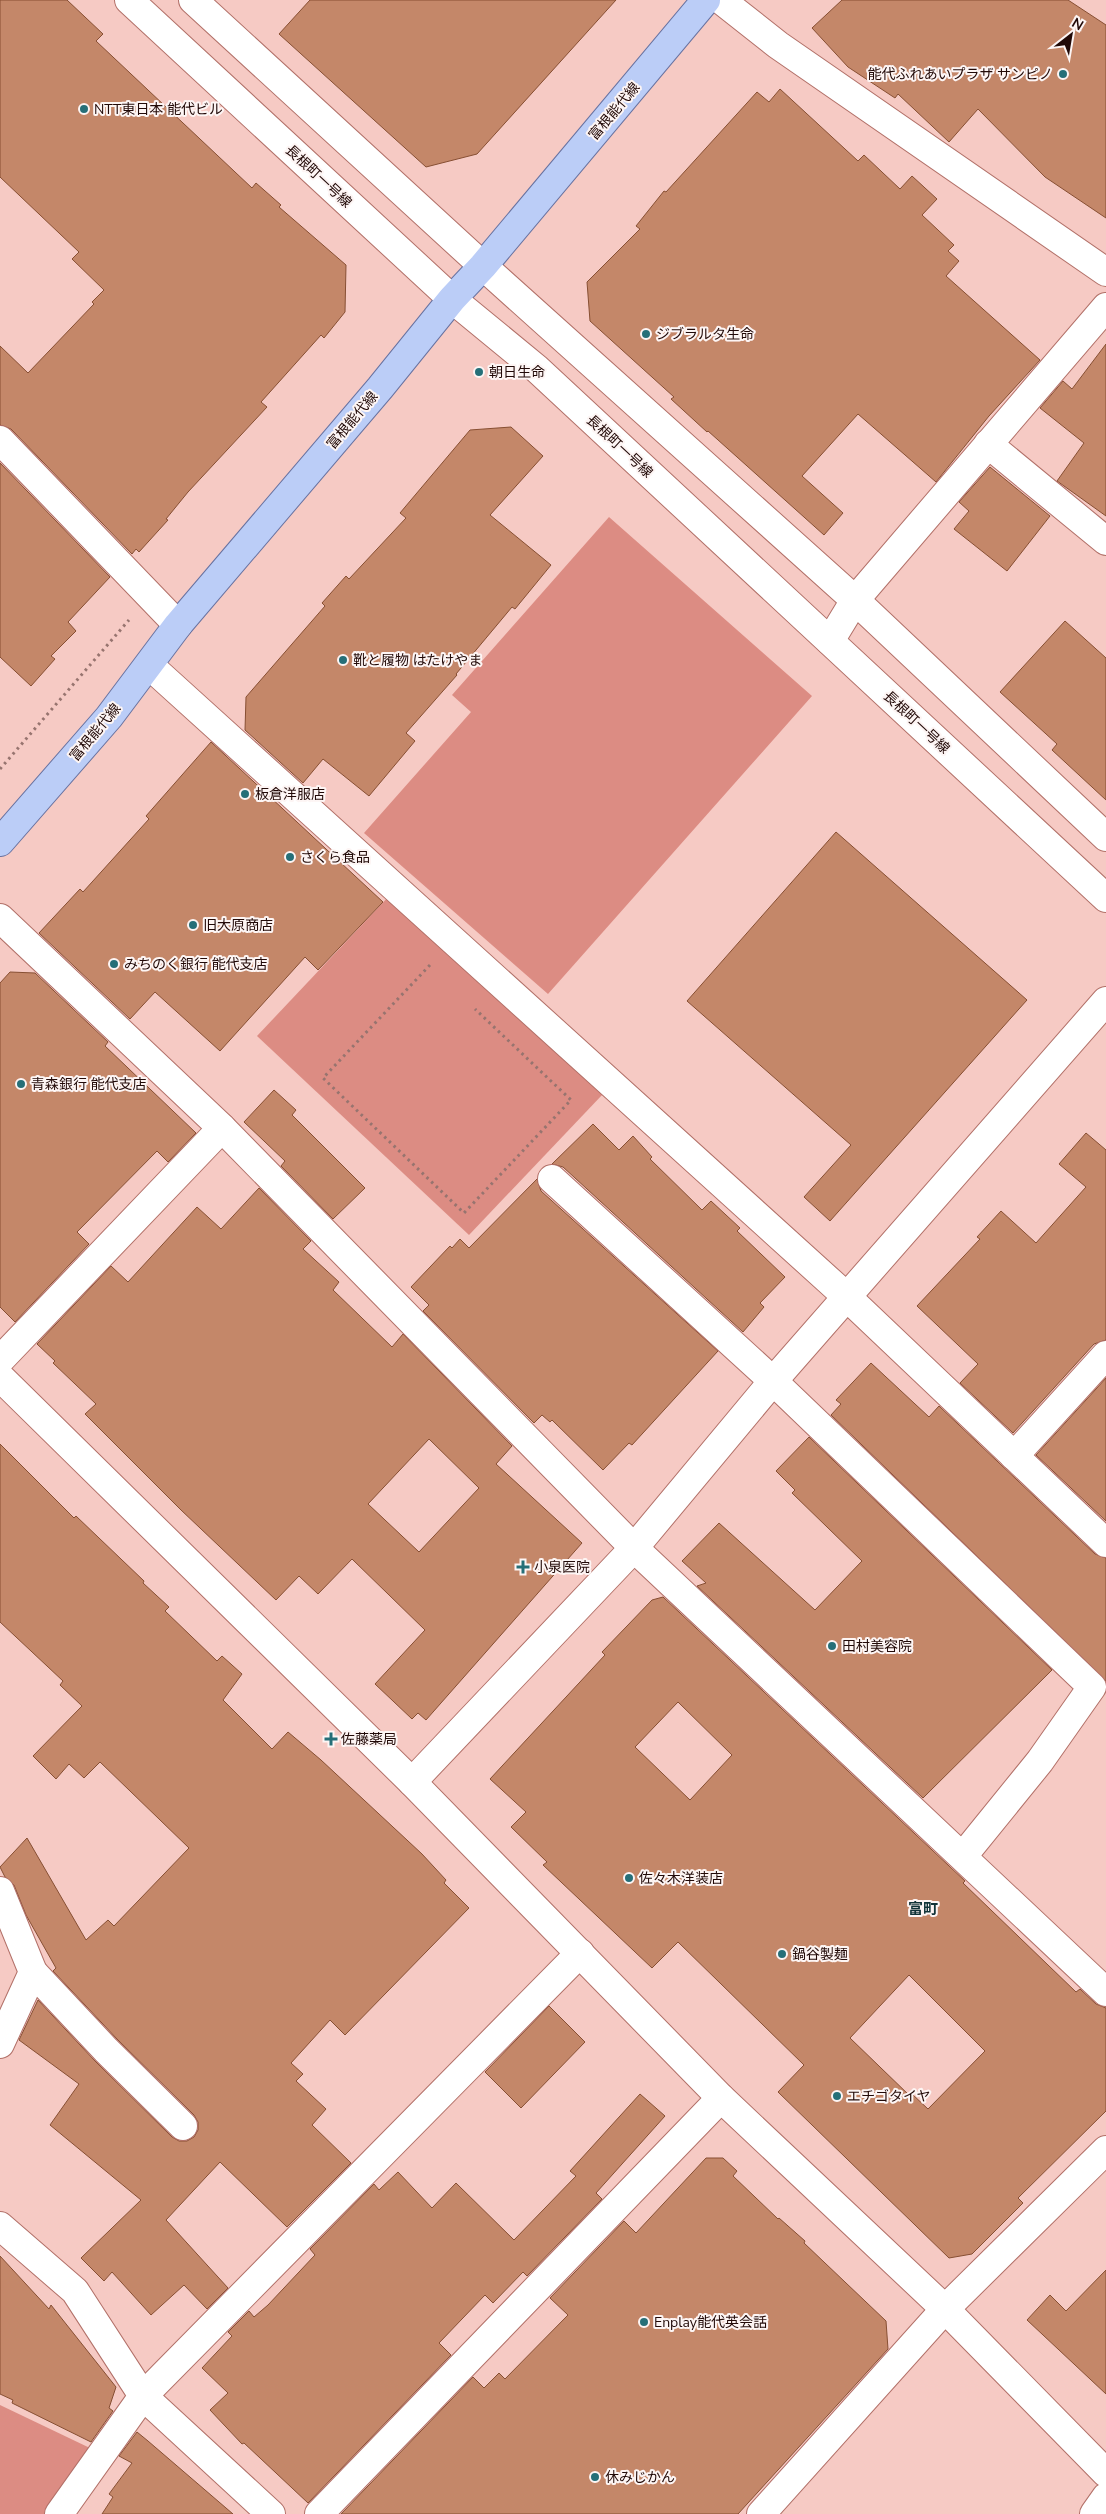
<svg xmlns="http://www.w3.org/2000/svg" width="1106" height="2514" viewBox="0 0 1106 2514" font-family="'Nunito Sans','Noto Sans JP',sans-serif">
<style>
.green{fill:#dc8c83}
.building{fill:#c48769;stroke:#874f33;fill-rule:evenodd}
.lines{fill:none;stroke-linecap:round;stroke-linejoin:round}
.minor-casing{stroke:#b27068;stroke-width:30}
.major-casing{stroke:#6872a0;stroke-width:30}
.path{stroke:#97746f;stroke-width:3;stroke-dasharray:2.5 4;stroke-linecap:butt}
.minor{stroke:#fff;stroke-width:28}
.major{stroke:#bbcdf7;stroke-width:28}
.poi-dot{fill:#266f78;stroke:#fdf5f4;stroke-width:2}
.labels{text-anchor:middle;stroke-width:4;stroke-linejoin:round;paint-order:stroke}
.poi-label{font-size:14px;fill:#210907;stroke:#fdf5f4;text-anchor:start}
.street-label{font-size:14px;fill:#210907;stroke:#fdf5f4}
.neighbourhood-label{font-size:15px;font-weight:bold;fill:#113338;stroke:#fdf5f4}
</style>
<rect width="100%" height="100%" fill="#f6cac4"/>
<g class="green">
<path d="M609,517L812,696L548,994L364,833L471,712L452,695Z"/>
<path d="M391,894L603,1094L469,1235L257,1036Z"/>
<path d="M0,2405L92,2449L48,2514H0Z"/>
</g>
<g class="building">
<path d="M0,0H67L103,34L96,41L252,188L256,183L281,205L279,207L346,265L345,312L324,338L321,335L261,402L267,407L188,492L166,519L168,520L139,552L136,549L132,554L11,429L0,425V346L28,373L94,304L92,302L104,290L72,259L79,252L0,177Z"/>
<path d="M310,0H616L477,154L426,167L279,34Z"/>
<path d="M842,0H1068L1106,25V218L1045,177L978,109L949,142L898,94L895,98L848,67L812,28Z"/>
<path d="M780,89L858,161L864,155L900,189L912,176L937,199L922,215L954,245L948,251L959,261L946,276L1040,360L989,416L936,482L858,414L802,476L843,513L824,535L708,431L707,432L671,399L674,397L590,321L587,282L640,229L636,226L664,191L666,192L757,92L769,102Z"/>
<path d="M1106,344V516L1057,481L1084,443L1040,408L1063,381L1072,389Z"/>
<path d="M511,427L543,456L490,515L551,565L515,609L512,607L456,674L457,675L406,733L415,741L369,796L323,759L303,783L245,730L246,697L325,606L322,603L346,576L349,579L406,518L400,513L470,430Z"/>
<path d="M0,463L110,577L68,622L76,631L51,656L55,659L31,686L0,657Z"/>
<path d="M990,467L1050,516L1007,571L954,529L969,511L959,502Z"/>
<path d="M1065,621L1106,658V800L1052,750L1057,744L1000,692Z"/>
<path d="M211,742L383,902L318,970L305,957L220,1051L155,992L130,1019L39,933L80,889L83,892L149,819L146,816Z"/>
<path d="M836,832L1027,1000L830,1221L804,1197L851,1145L687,1001Z"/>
<path d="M10,972L35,973L108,1042L105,1046L196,1133L168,1162L157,1151L77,1232L89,1244L15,1322L0,1307V983Z"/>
<path d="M274,1090L296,1110L292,1115L365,1188L333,1219L281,1166L285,1161L244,1122Z"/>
<path d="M593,1124L619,1150L633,1136L652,1157L650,1159L702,1210L711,1201L740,1228L737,1231L785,1277L760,1303L764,1307L743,1332L563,1167L552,1164Z"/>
<path d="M1086,1133L1106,1150V1340L1094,1344L1013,1433L960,1383L978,1364L917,1306L980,1239L977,1237L1001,1211L1036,1243L1086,1187L1059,1164Z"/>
<path d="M537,1179L541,1191L718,1351L632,1445L629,1443L603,1470L552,1420L550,1422L542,1415L534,1423L423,1311L429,1305L411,1287L450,1246L452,1248L460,1239L469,1248Z"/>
<path d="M259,1188L311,1241L303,1249L339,1282L333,1290L392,1347L403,1334L512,1446L496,1464L582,1543L426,1720L418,1713L412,1719L375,1684L425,1630L352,1559L318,1594L299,1576L276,1600L181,1510L85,1414L96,1404L53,1363L55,1361L37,1344L111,1266L128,1282L197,1207L221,1229ZM429,1439L479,1488L419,1552L368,1504Z"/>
<path d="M871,1363L929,1417L939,1406L1095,1554L1106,1558V1681L831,1415L841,1404L836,1400Z"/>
<path d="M1106,1378V1521L1036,1455Z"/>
<path d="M809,1437L1052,1670L923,1798L697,1586L706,1583L682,1561L719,1523L815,1610L862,1561L792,1493L795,1490L776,1471Z"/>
<path d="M0,1444L74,1518L76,1516L144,1581L143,1583L169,1607L165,1611L217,1661L222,1656L242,1674L223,1700L272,1749L288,1732L321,1760L422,1854L446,1880L444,1883L469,1908L345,2035L330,2020L291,2063L303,2074L296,2081L326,2109L312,2125L351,2163L287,2227L220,2162L166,2220L228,2288L207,2309L184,2285L151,2315L112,2272L104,2281L81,2258L141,2200L50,2125L79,2084L19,2040L38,2000L95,2061L172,2137L179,2141H187L194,2137L198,2130V2122L194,2115L117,2039L53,1971L56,1968L26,1915L14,1885L5,1877L0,1867L27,1838L86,1940L108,1920L114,1926L189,1848L100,1762L84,1778L69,1764L56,1779L33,1756L82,1706L60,1685L63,1681L0,1622Z"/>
<path d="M663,1597L965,1881L963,1883L1076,1992L1080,1989L1096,2004L1106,2008V2111L1018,2198L1023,2203L972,2254L949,2258L778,2092L804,2065L678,1942L652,1968L543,1865L547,1862L511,1827L526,1812L490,1779L605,1655L602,1652L652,1600ZM678,1702L732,1755L690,1800L635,1747ZM909,1975L985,2051L928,2109L912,2094L910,2096L850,2038Z"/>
<path d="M549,2006L585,2042L521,2108L485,2072Z"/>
<path d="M640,2094L665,2116L596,2193L602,2199L527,2276L523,2272L493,2303L485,2295L439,2343L451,2355L308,2503L244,2443L242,2444L210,2410L228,2393L202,2368L232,2336L228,2332L249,2311L254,2317L268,2305L315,2255L310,2249L374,2184L379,2190L398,2172L432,2208L456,2183L514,2240L576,2176L570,2171Z"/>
<path d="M706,2158H723L737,2171L733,2176L778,2219L779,2218L805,2241L804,2243L886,2321L888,2349L738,2514H341L473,2377L484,2388L499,2373L505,2379L568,2315L550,2298L624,2221L636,2233Z"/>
<path d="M0,2256L49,2309L51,2305L116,2387L109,2408L113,2411L91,2442L12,2403L13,2400L0,2394Z"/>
<path d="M1106,2270V2394L1027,2320L1050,2295L1066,2311Z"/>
<path d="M137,2432L148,2441L233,2514H102L113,2497L109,2494L132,2463L119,2456Z"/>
</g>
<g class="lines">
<defs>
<g id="minor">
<path d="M129,0L452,299L536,368L1106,898"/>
<path d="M193,0L483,266L855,600L1106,837"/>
<path d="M721,0L778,45L1106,272"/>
<path d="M0,440L178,625"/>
<path d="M988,444L1106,541"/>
<path d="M830,641L855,600L1106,307"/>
<path d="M149,665L847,1297L1106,1543"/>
<path d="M0,918L222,1128L634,1548L1106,1992"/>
<path d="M552,1179L773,1381L1092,1687L1040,1761L963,1856"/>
<path d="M0,1360L222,1128"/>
<path d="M0,1377L412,1782L721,2098L945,2309L1106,2473"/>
<path d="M1014,1456L1106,1355"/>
<path d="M412,1782L634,1548L773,1381L1106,1001"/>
<path d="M0,1891L33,1972L0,2044"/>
<path d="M33,1972L106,2050L183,2126"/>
<path d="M0,2226L75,2291L143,2396L271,2514"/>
<path d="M59,2514L143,2396L580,1953"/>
<path d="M319,2514L721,2098"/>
<path d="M761,2514L945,2309L1106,2150"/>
<path d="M1094,2514L1106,2497"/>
</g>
<path id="major" d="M0,842L109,717L178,625L380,388L452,299L483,266L706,0"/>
</defs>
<use href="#minor" class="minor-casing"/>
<use href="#major" class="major-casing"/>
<g class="path">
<path d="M0,769L129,620"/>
<path d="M430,965L323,1078L464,1213L571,1100L475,1009"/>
</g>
<use href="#minor" class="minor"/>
<use href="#major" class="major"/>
</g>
<g class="poi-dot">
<circle cx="1063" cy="74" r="5"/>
<circle cx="84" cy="109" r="5"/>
<circle cx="646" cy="334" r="5"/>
<circle cx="479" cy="372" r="5"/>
<circle cx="343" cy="660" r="5"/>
<circle cx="245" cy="794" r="5"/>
<circle cx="290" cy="857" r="5"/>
<circle cx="193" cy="925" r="5"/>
<circle cx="114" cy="964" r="5"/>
<circle cx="21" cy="1084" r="5"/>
<path d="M520.5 1559.5h5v5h5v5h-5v5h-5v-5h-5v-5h5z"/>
<circle cx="832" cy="1646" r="5"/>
<path d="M328.5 1731.5h5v5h5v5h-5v5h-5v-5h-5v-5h5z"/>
<circle cx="629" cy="1878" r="5"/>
<circle cx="782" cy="1954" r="5"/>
<circle cx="837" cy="2096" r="5"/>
<circle cx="644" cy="2322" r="5"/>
<circle cx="595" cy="2477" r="5"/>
</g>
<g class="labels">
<g class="poi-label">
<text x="1053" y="79" text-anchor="end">能代ふれあいプラザ サンピノ</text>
<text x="94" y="114">NTT東日本 能代ビル</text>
<text x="656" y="339">ジブラルタ生命</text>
<text x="489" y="377">朝日生命</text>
<text x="353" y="665">靴と履物 はたけやま</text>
<text x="255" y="799">板倉洋服店</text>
<text x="300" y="862">さくら食品</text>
<text x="203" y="930">旧大原商店</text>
<text x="124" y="969">みちのく銀行 能代支店</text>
<text x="31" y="1089">青森銀行 能代支店</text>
<text x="534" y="1572">小泉医院</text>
<text x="842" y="1651">田村美容院</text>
<text x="341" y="1744">佐藤薬局</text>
<text x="639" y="1883">佐々木洋装店</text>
<text x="792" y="1959">鍋谷製麺</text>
<text x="847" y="2101">エチゴタイヤ</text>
<text x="654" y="2327">Enplay能代英会話</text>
<text x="605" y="2482">休みじかん</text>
</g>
<g class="street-label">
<text transform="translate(614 111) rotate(-50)" y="5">富根能代線</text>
<text transform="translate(319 176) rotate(43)" y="5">長根町一号線</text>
<text transform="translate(352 420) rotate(-50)" y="5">富根能代線</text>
<text transform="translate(620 446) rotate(43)" y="5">長根町一号線</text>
<text transform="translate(917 722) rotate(43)" y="5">長根町一号線</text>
<text transform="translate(95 732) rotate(-50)" y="5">富根能代線</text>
</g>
<g class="neighbourhood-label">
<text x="923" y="1914">富町</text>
</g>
</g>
<g transform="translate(1071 35) rotate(31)" stroke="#fdf5f4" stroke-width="4" paint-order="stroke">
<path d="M0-4L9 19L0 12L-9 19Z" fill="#210907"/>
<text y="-8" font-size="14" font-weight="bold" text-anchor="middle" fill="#210907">N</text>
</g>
</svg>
